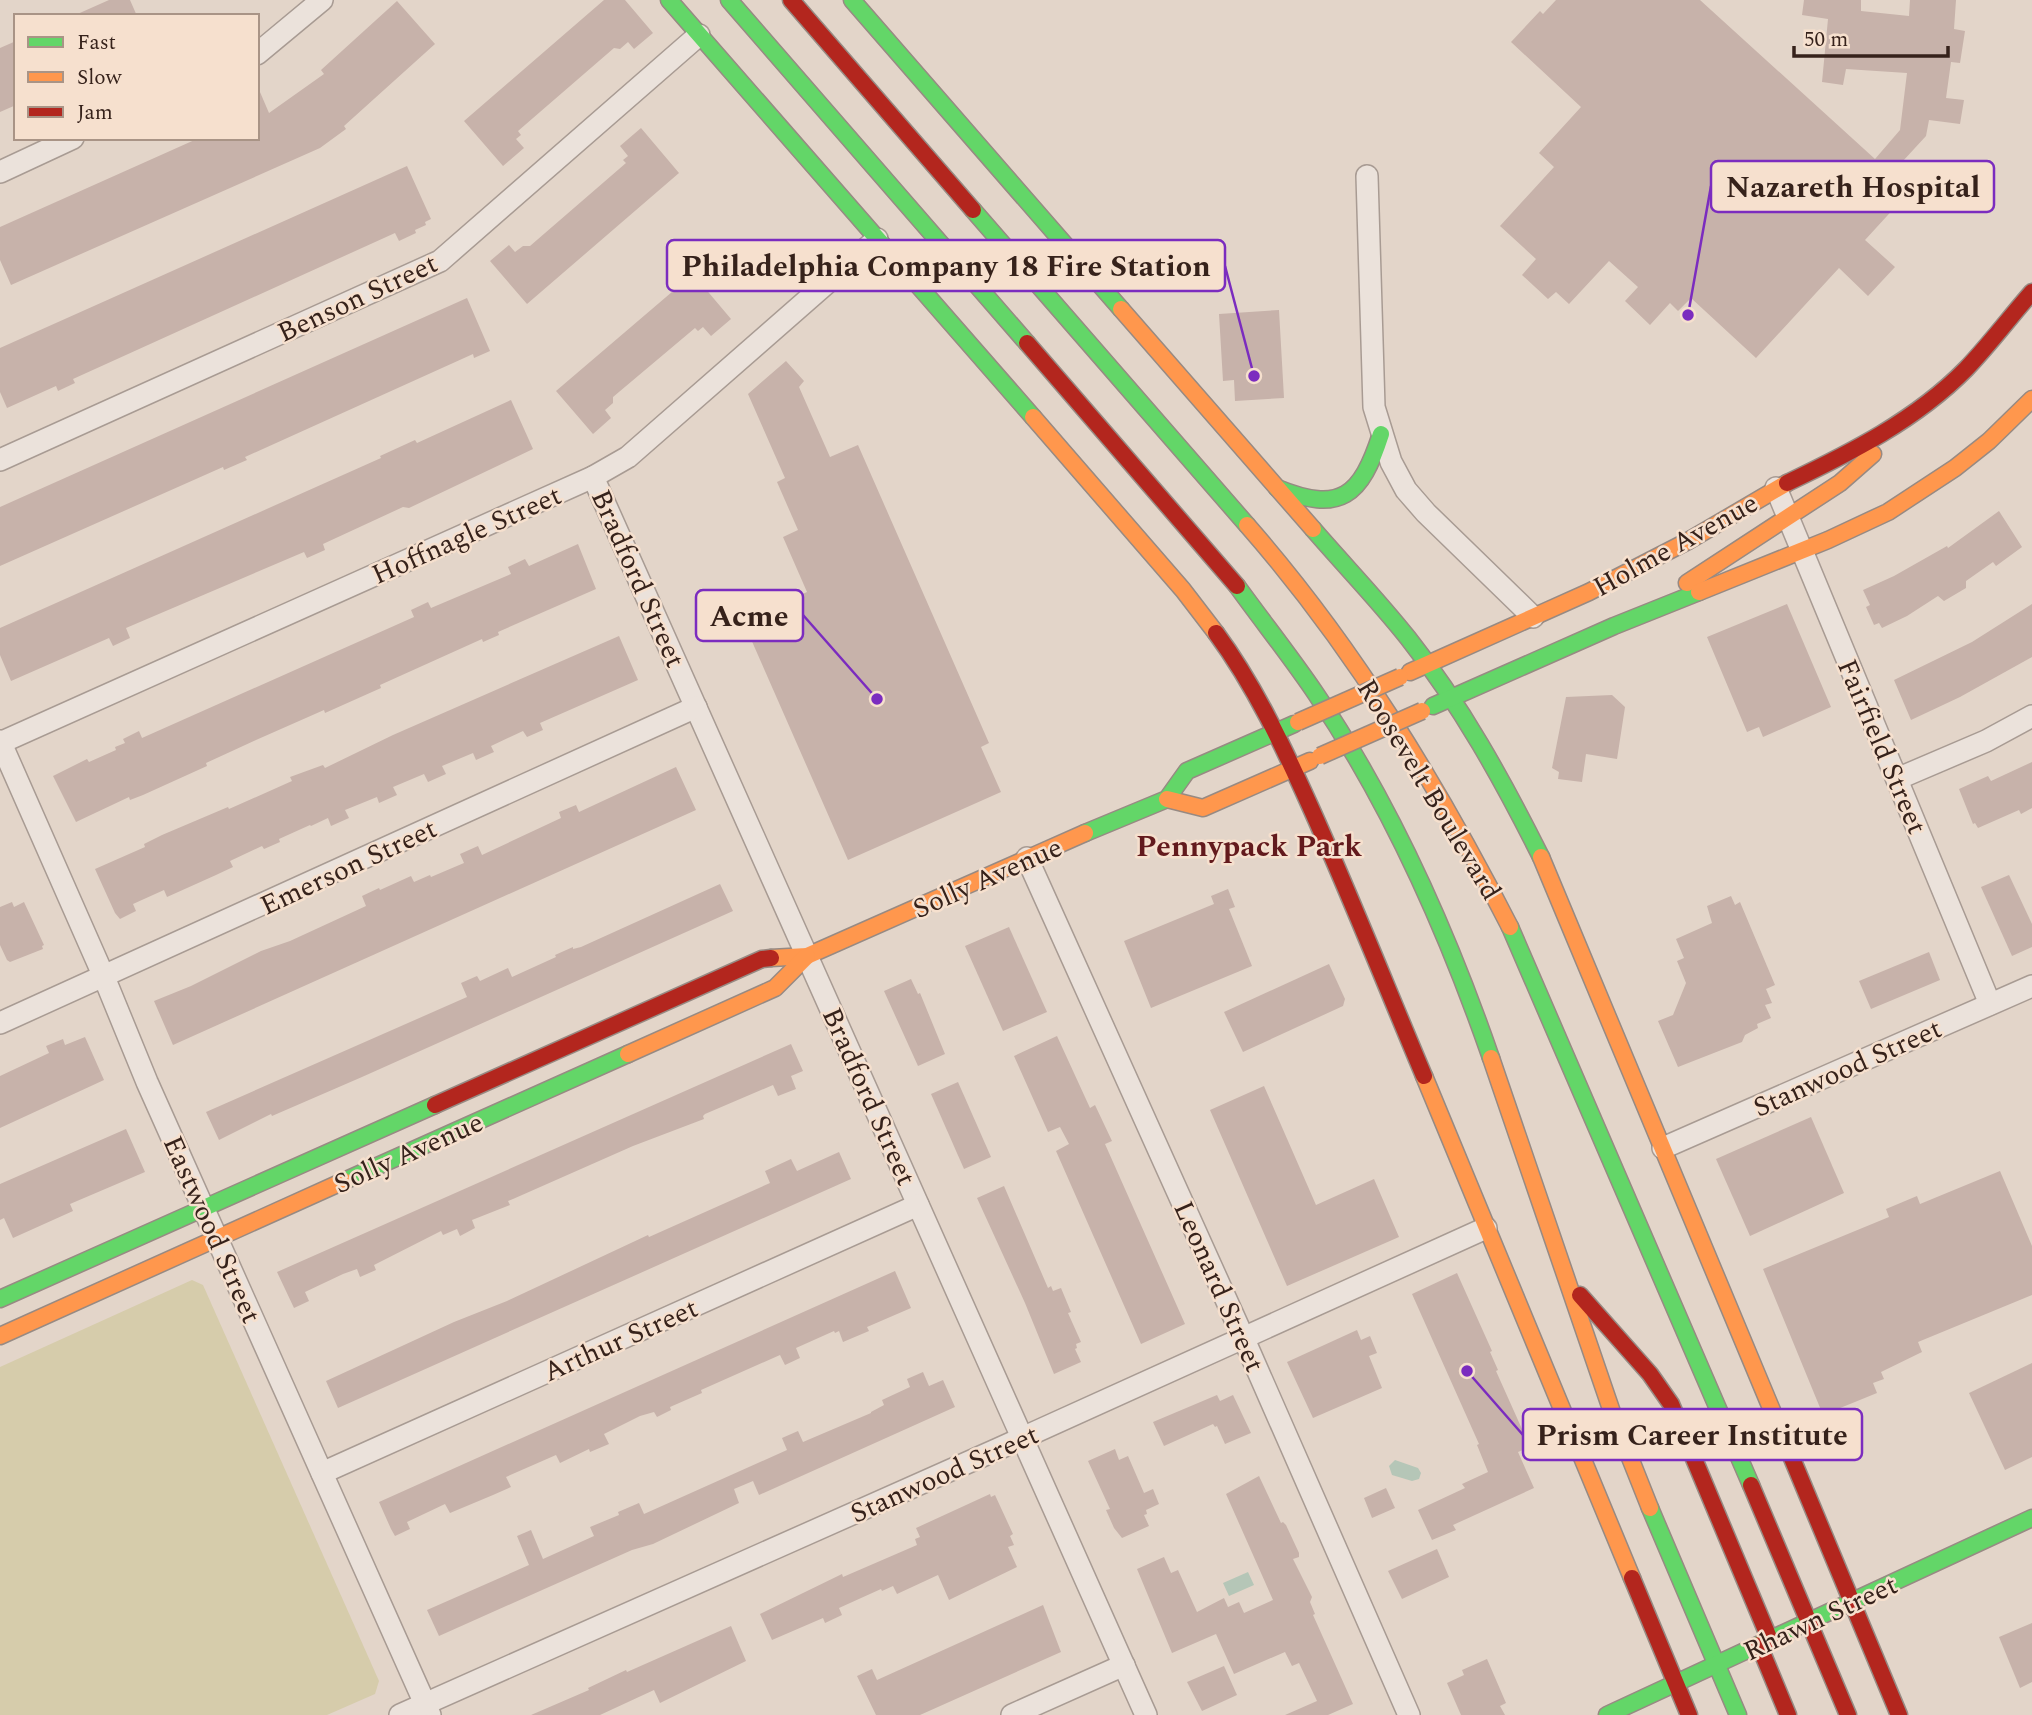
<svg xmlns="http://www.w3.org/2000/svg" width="2032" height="1715" viewBox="0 0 2032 1715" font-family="Spectral,serif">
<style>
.green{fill:#d6ccab}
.water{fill:#b5c6b7}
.building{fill:#c7b2aa}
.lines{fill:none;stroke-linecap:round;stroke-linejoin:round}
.street-casing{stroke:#a89b93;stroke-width:24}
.fast-casing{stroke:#978a83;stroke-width:19}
.slow-casing{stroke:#978a83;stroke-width:19}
.jam-casing{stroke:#978a83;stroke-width:19}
.street{stroke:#ebe2db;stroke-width:21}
.fast{stroke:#63d668;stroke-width:16}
.slow{stroke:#ff974d;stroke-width:16}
.jam{stroke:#b3261e;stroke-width:16}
.slow-bridge-casing{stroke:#978a83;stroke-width:19;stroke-linecap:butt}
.slow-bridge{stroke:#ff974d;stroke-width:16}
.labels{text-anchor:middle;stroke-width:5;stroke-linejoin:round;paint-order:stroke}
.street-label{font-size:28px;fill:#36221b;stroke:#f6e0ce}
.neighbourhood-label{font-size:30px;font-weight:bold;fill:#631a1d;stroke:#f6e0ce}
.leader{fill:none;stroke:#7b2cbf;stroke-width:2.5}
.callout-dot{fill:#7b2cbf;stroke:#f6e0ce;stroke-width:2.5}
.callout{fill:#f6e0ce;stroke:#7b2cbf;stroke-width:2.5}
.callout-label{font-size:30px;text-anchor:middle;font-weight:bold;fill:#36221b}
</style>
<rect width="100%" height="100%" fill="#e3d5c9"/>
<path class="green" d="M192,1280L203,1285L379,1681L375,1694L327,1715H0V1367Z"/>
<g class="water">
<path d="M1395,1460L1418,1468L1421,1473L1419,1479L1412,1481L1392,1475L1389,1466Z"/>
<path d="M1248,1572L1254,1585L1229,1596L1223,1583Z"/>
</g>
<g class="building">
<path d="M109,0H130L137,16H73Z"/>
<path d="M604,0H625L653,33L634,49L628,42L620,49L614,48L518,131L521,135L516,139L524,148L503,166L464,121Z"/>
<path d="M1556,0H1700L1875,159L1900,130L1907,73L1846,69L1843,85L1822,82L1828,19L1802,15L1804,0H1861V11L1909,16L1910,0H1956L1954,29L1965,31L1960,63L1951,62L1946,98L1964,100L1960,124L1929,120L1926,136L1891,174L1909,192L1865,240L1895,267L1868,296L1839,268L1756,358L1691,298L1678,311L1670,303L1650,325L1625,301L1638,287L1609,261L1569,304L1556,292L1548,299L1522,275L1536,259L1500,226L1554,167L1539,153L1581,107L1511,42L1540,11L1543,14Z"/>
<path d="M397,1L435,44L344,126L346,129L320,148L11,285L0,260V227L199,138H257V85L269,113L324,74L321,70Z"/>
<path d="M16,41V105L0,112V48Z"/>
<path d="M641,128L679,173L527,304L490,261L509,245L515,252L523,246H530L626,163L623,160L628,156L620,146Z"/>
<path d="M407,166L431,219L425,222L426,225L415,230L416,233L399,241L395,233L73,379L75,383L58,391L56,386L7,408L0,392V348Z"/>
<path d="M693,274L731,319L711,336L703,327L698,331L695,328L613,397V403L605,410L611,418L593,434L556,391Z"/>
<path d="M467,298L490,351L474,358L473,354L245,457L247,460L224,470L223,467L0,566V507Z"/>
<path d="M1279,310L1284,398L1235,401L1234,380L1223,381L1219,314Z"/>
<path d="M786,361L804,381L799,387L830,457L858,445L989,743L981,747L1001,792L848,860L743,621L807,592L783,537L798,530L777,482L785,478L748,394Z"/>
<path d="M511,400L533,449L409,508L403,507L323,544L325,550L307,558L304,552L126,628L130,638L113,646L109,638L11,681L0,655V628L381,458L380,456L415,440L417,443Z"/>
<path d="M1999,511L2022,547L1996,566L1993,562L1966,581V588L1944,601L1938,596L1907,616L1882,628L1879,623L1874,625L1866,607L1870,605L1863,590L1894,576L1947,546L1948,548Z"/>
<path d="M578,544L596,589L498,632L499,635L483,642L482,639L380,685L381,688L372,692L325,713L324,710L256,740L206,763L207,766L143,795L130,800L129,797L76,822L53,776L87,759L89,762L116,750L115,747L125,743L123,739L139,731L142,738L414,617L411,610L428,602L431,608L511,574L508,567L525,559L529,566Z"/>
<path d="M1787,604L1831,707L1763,737L1759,727L1747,732L1707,637Z"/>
<path d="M2032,604V657L1960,697L1911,720L1894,680L1972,642Z"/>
<path d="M619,636L638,680L540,723L543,730L527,737L523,731L491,746L494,752L476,760L473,753L442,766L446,774L428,782L424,774L393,787L397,795L379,803L377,797L345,810L349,818L331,826L328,818L311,826L310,825L279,839L280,842L264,849L262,846L230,861L233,867L216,875L167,897L164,890L133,904L136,911L120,919L115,913L95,869L145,847L144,844L162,835L228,807L229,809L292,781L290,777L323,765L325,768L393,735Z"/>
<path d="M1612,695L1625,707L1617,759L1586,754L1582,782L1558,779L1559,772L1552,768L1566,697Z"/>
<path d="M2032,762V808L2021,814L2019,810L1978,828L1975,823L1973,824L1959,789L1988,776L1991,781Z"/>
<path d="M676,767L696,810L173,1045L154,1001L191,986L261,951L290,941L366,906L362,896L379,888L380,890L411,876L414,882L430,875L431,877L464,863L460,854L478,846L482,855L561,818L559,812L576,805L579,812Z"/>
<path d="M2009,875L2032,924V947L2012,956L1981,887Z"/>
<path d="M720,884L733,911L362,1077L272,1116L271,1114L219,1140L206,1112L467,997L461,983L477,976L480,981L508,968L512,977L556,957L555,955L573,947V949L581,947Z"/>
<path d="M1228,889L1235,907L1229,909L1252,966L1151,1008L1124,941L1214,904L1211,896Z"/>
<path d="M1731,896L1735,905L1740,902L1775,985L1766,989L1772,1003L1765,1005L1771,1018L1757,1024L1758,1028L1745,1035L1742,1042L1678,1067L1658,1021L1673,1015L1686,983L1677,961L1684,958L1676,939L1712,923L1707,906Z"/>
<path d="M12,902L14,907L24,902L44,945L42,946L43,949L10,962L7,960L0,945V907Z"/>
<path d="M1009,927L1047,1012L1003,1031L965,946Z"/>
<path d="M1929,952L1940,980L1871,1009L1859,981Z"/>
<path d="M1329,964L1345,999L1343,1006L1243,1052L1224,1012Z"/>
<path d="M911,979L918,994L920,993L945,1054L918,1066L884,991Z"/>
<path d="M1057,1036L1090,1108L1095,1105L1112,1141L1105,1144L1185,1324L1141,1344L1056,1151L1069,1144L1060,1127L1048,1132L1014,1056Z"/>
<path d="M85,1037L104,1080L0,1128V1076L49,1053L46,1046L63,1039L65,1045Z"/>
<path d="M791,1044L803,1071L791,1076L796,1089L778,1096L773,1085L705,1114L703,1116L704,1119L633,1146L513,1199L508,1201L510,1205L472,1220L475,1228L460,1236L457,1229L443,1235L441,1231L374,1265L376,1270L360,1277L357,1269L343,1274L305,1292L309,1301L294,1308L277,1272Z"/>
<path d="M958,1082L991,1157L964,1169L931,1094Z"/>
<path d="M1264,1086L1316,1205L1374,1179L1399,1237L1287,1286L1210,1110Z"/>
<path d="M1811,1117L1844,1193L1750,1236L1716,1159Z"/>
<path d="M126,1129L145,1172L70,1204L73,1211L13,1238L4,1218L0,1220V1184Z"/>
<path d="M839,1152L851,1179L338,1408L326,1381L454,1322L507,1301L648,1235L649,1237L770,1183L765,1171L791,1159L797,1171Z"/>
<path d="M2000,1171L2032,1246V1295L1918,1342L1922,1352L1881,1372L1884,1379L1873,1383L1877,1393L1823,1415L1763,1269L1889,1217L1886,1209L1917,1196L1920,1204Z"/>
<path d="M1004,1186L1048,1288L1051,1286L1053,1291L1061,1288L1071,1312L1068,1313L1081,1342L1076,1344L1077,1348L1075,1349L1081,1362L1054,1374L1025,1303L977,1198Z"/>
<path d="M895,1271L911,1308L867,1327L869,1331L843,1342L839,1331L835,1333L834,1331L796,1348L800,1358L785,1365L780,1355L701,1390L702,1393L670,1407L671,1410L657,1417L654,1412L640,1416L604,1434L609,1444L590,1452L589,1449L560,1463L556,1455L506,1477L511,1487L493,1495L450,1513L445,1504L407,1522L410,1529L395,1536L391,1529L379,1502Z"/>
<path d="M1457,1273L1492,1351L1490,1352L1498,1370L1496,1371L1530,1447L1518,1452L1534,1488L1453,1525L1456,1530L1432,1540L1418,1510L1465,1488L1462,1484L1488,1472L1477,1445L1479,1444L1412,1294Z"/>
<path d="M1357,1330L1361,1340L1370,1336L1377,1353L1369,1356L1382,1388L1313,1418L1287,1362Z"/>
<path d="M2032,1363V1457L2005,1470L1969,1393Z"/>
<path d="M923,1372L929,1386L943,1380L955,1407L759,1495L753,1481L734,1489L739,1503L653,1544L632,1550L439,1636L427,1610L529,1565L517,1536L531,1530L543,1559L594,1536L590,1527L619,1515L618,1512L639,1503L644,1514L787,1450L782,1438L798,1431L803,1442L871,1413V1412L884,1405L882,1400L910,1387L907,1379Z"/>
<path d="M1217,1395L1220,1401L1233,1395L1251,1433L1225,1444L1217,1426L1215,1427L1213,1424L1164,1446L1153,1422Z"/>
<path d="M1115,1449L1119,1460L1128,1456L1144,1493L1153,1489L1159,1504L1146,1510L1147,1514L1144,1515L1149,1526L1122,1538L1114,1528L1106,1510L1110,1509L1088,1461Z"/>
<path d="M1259,1476L1281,1523L1283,1522L1286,1525L1299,1553V1557L1293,1559L1312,1597L1310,1602L1315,1614L1313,1615L1353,1704L1328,1715H1285L1317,1701L1299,1663L1292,1666L1285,1652L1234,1674L1216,1634L1172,1653L1137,1569L1164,1557L1171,1573L1178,1570L1197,1612L1224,1598L1228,1607L1239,1602L1244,1613L1273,1600L1226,1494Z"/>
<path d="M1386,1488L1395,1508L1372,1518L1364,1498Z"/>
<path d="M990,1494L991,1497L995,1495L1013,1534L1010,1536L1014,1545L1008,1547L1017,1567L949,1600L938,1575L897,1594L893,1586L882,1591L881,1589L839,1608L842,1615L825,1623L823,1618L772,1640L760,1614L842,1574L843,1577L917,1545L915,1539L920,1537L916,1528Z"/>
<path d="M1437,1549L1449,1577L1402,1599L1388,1571Z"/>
<path d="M1043,1605L1061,1652L920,1715H876L857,1676L872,1669L877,1680Z"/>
<path d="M2032,1623V1682L2020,1688L1999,1637Z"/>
<path d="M731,1626L746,1661L660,1703L654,1690L600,1715H531L589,1690L588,1688L626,1670L627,1672Z"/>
<path d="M1487,1659L1506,1703L1500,1706L1505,1715H1461L1447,1683L1464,1675L1462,1670Z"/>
<path d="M1224,1666L1237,1695L1202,1711L1187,1682Z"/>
</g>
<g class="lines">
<defs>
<g id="street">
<path d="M257,54L322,0"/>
<path d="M0,172L73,138"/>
<path d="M1367,176L1374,407L1391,462L1406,490L1426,513L1533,617"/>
<path d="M0,460L440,261L699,35"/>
<path d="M593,477L1146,1715"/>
<path d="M1776,488L1990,1004"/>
<path d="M0,741L104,977L147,1082L430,1715"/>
<path d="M0,743L593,477L628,457L877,239"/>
<path d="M1897,779L1986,741L2032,716"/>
<path d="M1027,858L1243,1337L1409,1715"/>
<path d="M0,1023L696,707"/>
<path d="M1663,1148L2032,986"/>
<path d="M322,1473L918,1205"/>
<path d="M400,1715L998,1449L1486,1228"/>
<path d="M1012,1715L1124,1665"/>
</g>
<g id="fast">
<path d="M669,0L1033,417"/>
<path d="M729,0L1027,343"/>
<path d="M852,0L1121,309"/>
<path d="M973,210L1247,525"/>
<path d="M1277,488C1341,514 1361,496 1381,434"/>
<path d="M1313,529C1344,565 1378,600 1408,638C1461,705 1503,781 1541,857"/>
<path d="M1237,586C1263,622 1291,657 1316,694C1392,806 1447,931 1491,1058"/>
<path d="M1433,706L1614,626L1699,592"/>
<path d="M1085,833L1167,799L1187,771L1294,724"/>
<path d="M1510,927L1751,1485"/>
<path d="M344,1181L628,1054"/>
<path d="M0,1299L435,1105"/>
<path d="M1650,1508L1738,1715"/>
<path d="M1607,1715L2032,1518"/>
</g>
<g id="slow">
<path d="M1121,309L1313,529"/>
<path d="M1033,417L1183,590L1216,633"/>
<path d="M1247,525C1353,646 1437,784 1510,927"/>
<path d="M1687,583L1840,483L1873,454"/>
<path d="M1699,592L1828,540L1888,512L1955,468L1989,441L2032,399"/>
<path d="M1410,672L1589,592L1688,541L1787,483"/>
<path d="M1167,799L1203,808L1310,761"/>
<path d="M1541,857L1776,1420"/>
<path d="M771,958L807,956L1085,833"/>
<path d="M628,1054L775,988L807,956"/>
<path d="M1491,1058L1613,1415L1650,1508"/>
<path d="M1424,1076L1632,1578"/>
<path d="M0,1336L344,1181"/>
</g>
<g id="jam">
<path d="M791,0L973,210"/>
<path d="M1027,343L1237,586"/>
<path d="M1787,483C1850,453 1916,420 1966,369C1989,345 2010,317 2032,292"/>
<path d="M1216,633C1255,686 1283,746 1310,806C1350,895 1386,986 1424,1076"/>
<path d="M435,1105L762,959L771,958"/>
<path d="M1580,1295L1650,1374L1671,1404L1770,1640"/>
<path d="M1776,1420L1899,1715"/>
<path d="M1751,1485L1848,1715"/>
<path d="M1632,1578L1689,1715"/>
<path d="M1759,1645L1788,1715"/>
</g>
</defs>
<use href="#street" class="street-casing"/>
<use href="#fast" class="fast-casing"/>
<use href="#slow" class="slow-casing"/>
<use href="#jam" class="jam-casing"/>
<use href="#street" class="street"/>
<use href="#fast" class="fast"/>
<use href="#slow" class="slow"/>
<use href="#jam" class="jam"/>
<defs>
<g id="slow-bridge">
<path d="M1298,722L1400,677"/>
<path d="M1320,756L1422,711"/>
</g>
</defs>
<use href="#slow-bridge" class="slow-bridge-casing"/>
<use href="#slow-bridge" class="slow-bridge"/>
</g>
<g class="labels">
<g class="street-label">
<text transform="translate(357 297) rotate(-25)" y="10">Benson Street</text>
<text transform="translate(466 534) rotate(-24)" y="10">Hoffnagle Street</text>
<text transform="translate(1675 544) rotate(-29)" y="10">Holme Avenue</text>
<text transform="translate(639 578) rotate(66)" y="10">Bradford Street</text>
<text transform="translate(1883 746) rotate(67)" y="10">Fairfield Street</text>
<text transform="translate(1430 789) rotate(59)" y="10">Roosevelt Boulevard</text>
<text transform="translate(348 866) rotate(-25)" y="10">Emerson Street</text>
<text transform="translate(987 877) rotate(-24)" y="10">Solly Avenue</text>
<text transform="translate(1847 1067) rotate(-24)" y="10">Stanwood Street</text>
<text transform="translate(870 1096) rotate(66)" y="10">Bradford Street</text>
<text transform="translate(408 1152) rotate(-24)" y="10">Solly Avenue</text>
<text transform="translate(213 1229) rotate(66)" y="10">Eastwood Street</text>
<text transform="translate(1220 1286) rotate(66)" y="10">Leonard Street</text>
<text transform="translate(620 1339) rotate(-24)" y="10">Arthur Street</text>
<text transform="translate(944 1473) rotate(-24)" y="10">Stanwood Street</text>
<text transform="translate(1820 1617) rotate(-25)" y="10">Rhawn Street</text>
</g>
<g class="neighbourhood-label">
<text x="1249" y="856">Pennypack Park</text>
</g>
</g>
<path class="leader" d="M1688 315L1711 186M1254 376L1225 266M877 699L803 615M1467 1371L1523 1435"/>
<g class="callout-dot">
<circle cx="1688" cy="315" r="7"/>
<circle cx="1254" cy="376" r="7"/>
<circle cx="877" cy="699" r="7"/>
<circle cx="1467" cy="1371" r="7"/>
</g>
<g class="callout">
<rect x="1711" y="161" width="283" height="51" rx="7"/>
<rect x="667" y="240" width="558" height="51" rx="7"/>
<rect x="696" y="590" width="107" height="51" rx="7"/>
<rect x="1523" y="1409" width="339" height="51" rx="7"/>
</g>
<g class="callout-label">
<text x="1853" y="197">Nazareth Hospital</text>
<text x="946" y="276">Philadelphia Company 18 Fire Station</text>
<text x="749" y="626">Acme</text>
<text x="1692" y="1445">Prism Career Institute</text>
</g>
<rect x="14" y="14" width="245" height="126" fill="#f6e0ce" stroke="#a99486" stroke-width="2"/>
<rect x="28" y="37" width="35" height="10" fill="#63d668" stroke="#a99486" stroke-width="2"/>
<text x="77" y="49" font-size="21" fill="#36221b">Fast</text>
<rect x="28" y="72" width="35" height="10" fill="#ff974d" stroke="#a99486" stroke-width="2"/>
<text x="77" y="84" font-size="21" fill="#36221b">Slow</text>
<rect x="28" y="107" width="35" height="10" fill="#b3261e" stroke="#a99486" stroke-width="2"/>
<text x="77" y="119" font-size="21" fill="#36221b">Jam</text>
<path d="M1794 46v10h154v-10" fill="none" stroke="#36221b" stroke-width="3.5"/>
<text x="1804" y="46" font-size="21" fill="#36221b" stroke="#f6e0ce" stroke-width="5" paint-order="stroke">50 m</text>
</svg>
